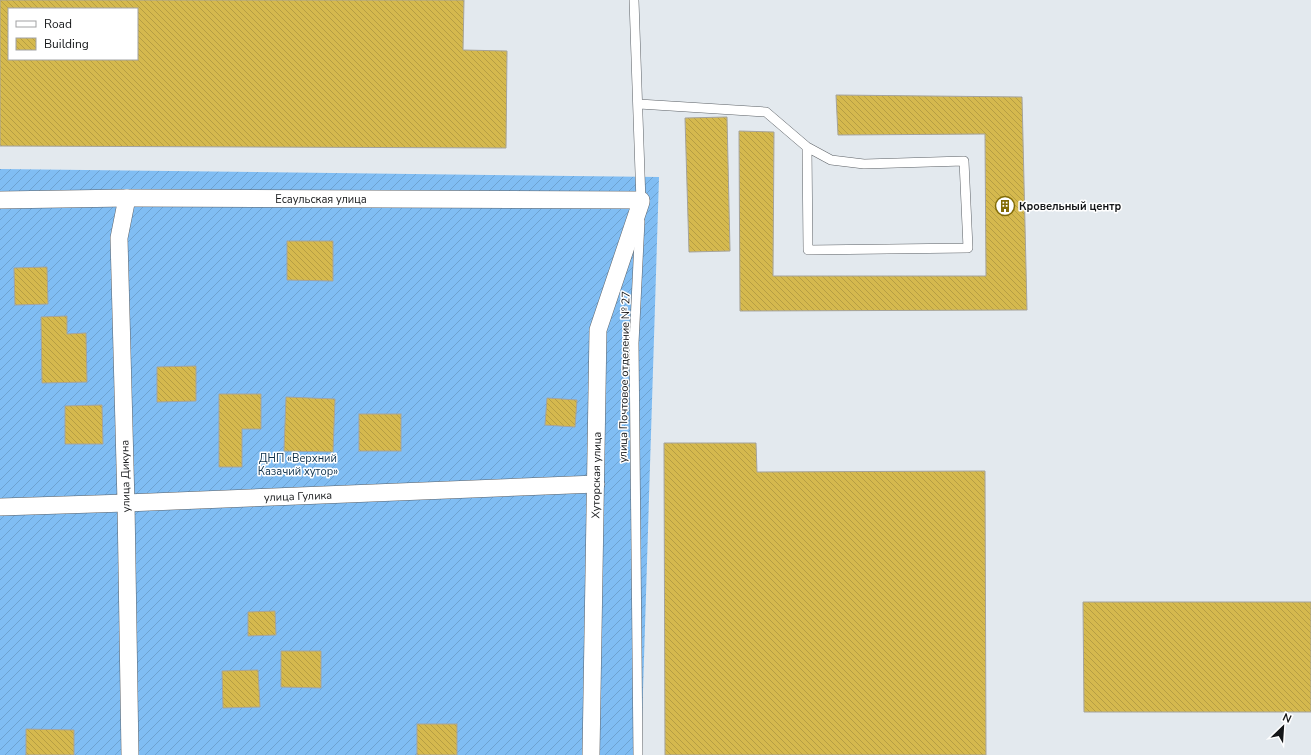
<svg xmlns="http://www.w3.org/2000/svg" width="1311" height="755" viewBox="0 0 1311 755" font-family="'Nunito Sans',sans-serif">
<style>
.garden{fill:url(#garden-furrows)}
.building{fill:url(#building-back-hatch);stroke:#a5a39c;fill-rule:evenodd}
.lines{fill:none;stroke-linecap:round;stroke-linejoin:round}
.lane-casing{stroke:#5c6166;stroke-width:10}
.street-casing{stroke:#5c6166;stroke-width:18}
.lane{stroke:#fff;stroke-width:9}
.street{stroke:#fff;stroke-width:17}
.labels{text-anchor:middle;stroke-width:3;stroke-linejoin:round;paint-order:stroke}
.street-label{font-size:11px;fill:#141618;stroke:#fff}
.poi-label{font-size:11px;font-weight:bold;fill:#141618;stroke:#fff;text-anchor:start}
.park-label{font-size:11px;fill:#0b2e49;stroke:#fff}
</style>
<defs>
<pattern id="garden-furrows" width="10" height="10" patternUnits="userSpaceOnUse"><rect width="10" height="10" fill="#80bdf3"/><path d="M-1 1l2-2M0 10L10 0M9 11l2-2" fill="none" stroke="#6ea2d0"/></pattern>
<pattern id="building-back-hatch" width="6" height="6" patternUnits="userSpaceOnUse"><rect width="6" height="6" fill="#d5b94e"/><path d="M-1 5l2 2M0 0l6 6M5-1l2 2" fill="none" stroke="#b69e43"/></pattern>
</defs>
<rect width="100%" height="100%" fill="#e3e9ee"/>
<path class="garden" d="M0,169L659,177L641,755H0Z"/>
<g class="building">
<path d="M0,0H464L463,50L507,51L506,148L0,146ZM9,9H137V59H9Z"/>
<path d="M836,95L1022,97L1027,310L740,311L739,131L774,132L773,276H986L985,134L838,135Z"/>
<path d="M727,117L730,251L689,252L685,118Z"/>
<path d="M287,241H333V281L287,280Z"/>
<path d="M47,267L48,304L15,305L14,268Z"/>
<path d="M67,316V334L86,333L87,382L42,383L41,317Z"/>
<path d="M196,366V401L157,402V367Z"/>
<path d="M219,394H261V429H242V467H219Z"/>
<path d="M286,397L335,399L333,452L284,451Z"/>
<path d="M547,398L577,400L575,427L545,425Z"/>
<path d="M102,405L103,444H65V406Z"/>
<rect x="359" y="414" width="42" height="37"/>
<path d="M664,443H756L757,472L985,471L986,755H665Z"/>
<path d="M1083,602H1311V712H1084Z"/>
<path d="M275,611L276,635L248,636V612Z"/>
<path d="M281,651H321V688L281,687Z"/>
<path d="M258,670L260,707L223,708L222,671Z"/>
<rect x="417" y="724" width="40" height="31"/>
<path d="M26,729L74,730V755H26Z"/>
</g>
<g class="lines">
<defs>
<g id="lane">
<path d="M634,0L641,202"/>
<path d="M639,104L766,112L807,147L831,160L864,164L964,161L968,248L808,250L807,147"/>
<path d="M638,755L634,343L640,221"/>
</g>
<g id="street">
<path d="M127,198L119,238L126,503L130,755"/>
<path d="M0,200L127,198L641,200"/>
<path d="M0,507L126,503L596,484"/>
<path d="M591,755L598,330L641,202"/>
</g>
</defs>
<use href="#lane" class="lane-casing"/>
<use href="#street" class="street-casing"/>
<use href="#lane" class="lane"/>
<use href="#street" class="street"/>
</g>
<defs>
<symbol id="building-ring" viewBox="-11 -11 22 22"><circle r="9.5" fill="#fff" stroke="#826c07" stroke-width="1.5"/><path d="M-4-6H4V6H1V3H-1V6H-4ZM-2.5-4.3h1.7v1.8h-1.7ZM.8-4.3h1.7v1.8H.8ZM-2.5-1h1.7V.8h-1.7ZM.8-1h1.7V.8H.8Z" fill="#826c07"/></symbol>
</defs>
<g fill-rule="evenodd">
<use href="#building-ring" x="994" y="195" width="22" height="22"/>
</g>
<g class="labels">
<g class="street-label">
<text x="321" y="203">Есаульская улица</text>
<text transform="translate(624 377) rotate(-89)" y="4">улица Почтовое отделение № 27</text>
<text transform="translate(596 475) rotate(-89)" y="4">Хуторская улица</text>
<text transform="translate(125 476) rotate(-91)" y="4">улица Дикуна</text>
<text transform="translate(298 496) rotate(-2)" y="4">улица Гулика</text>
</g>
<g class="poi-label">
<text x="1019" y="210">Кровельный центр</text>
</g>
<g class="park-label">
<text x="298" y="462">ДНП «Верхний<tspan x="298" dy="13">Казачий хутор»</tspan></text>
</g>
</g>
<rect x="8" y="8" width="130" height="52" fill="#ffffff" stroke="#a1a2a3"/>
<rect x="16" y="21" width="20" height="6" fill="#ffffff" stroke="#a1a2a3"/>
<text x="44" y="28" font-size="12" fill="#141618">Road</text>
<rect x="16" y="38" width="20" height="12" fill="url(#building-back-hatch)" stroke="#a1a2a3"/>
<text x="44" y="48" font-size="12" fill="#141618">Building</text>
<g transform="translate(1283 727) rotate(25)" stroke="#ffffff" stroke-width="3" paint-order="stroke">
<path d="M0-3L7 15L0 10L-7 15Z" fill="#141618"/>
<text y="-6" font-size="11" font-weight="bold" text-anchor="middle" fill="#141618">N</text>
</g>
</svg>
